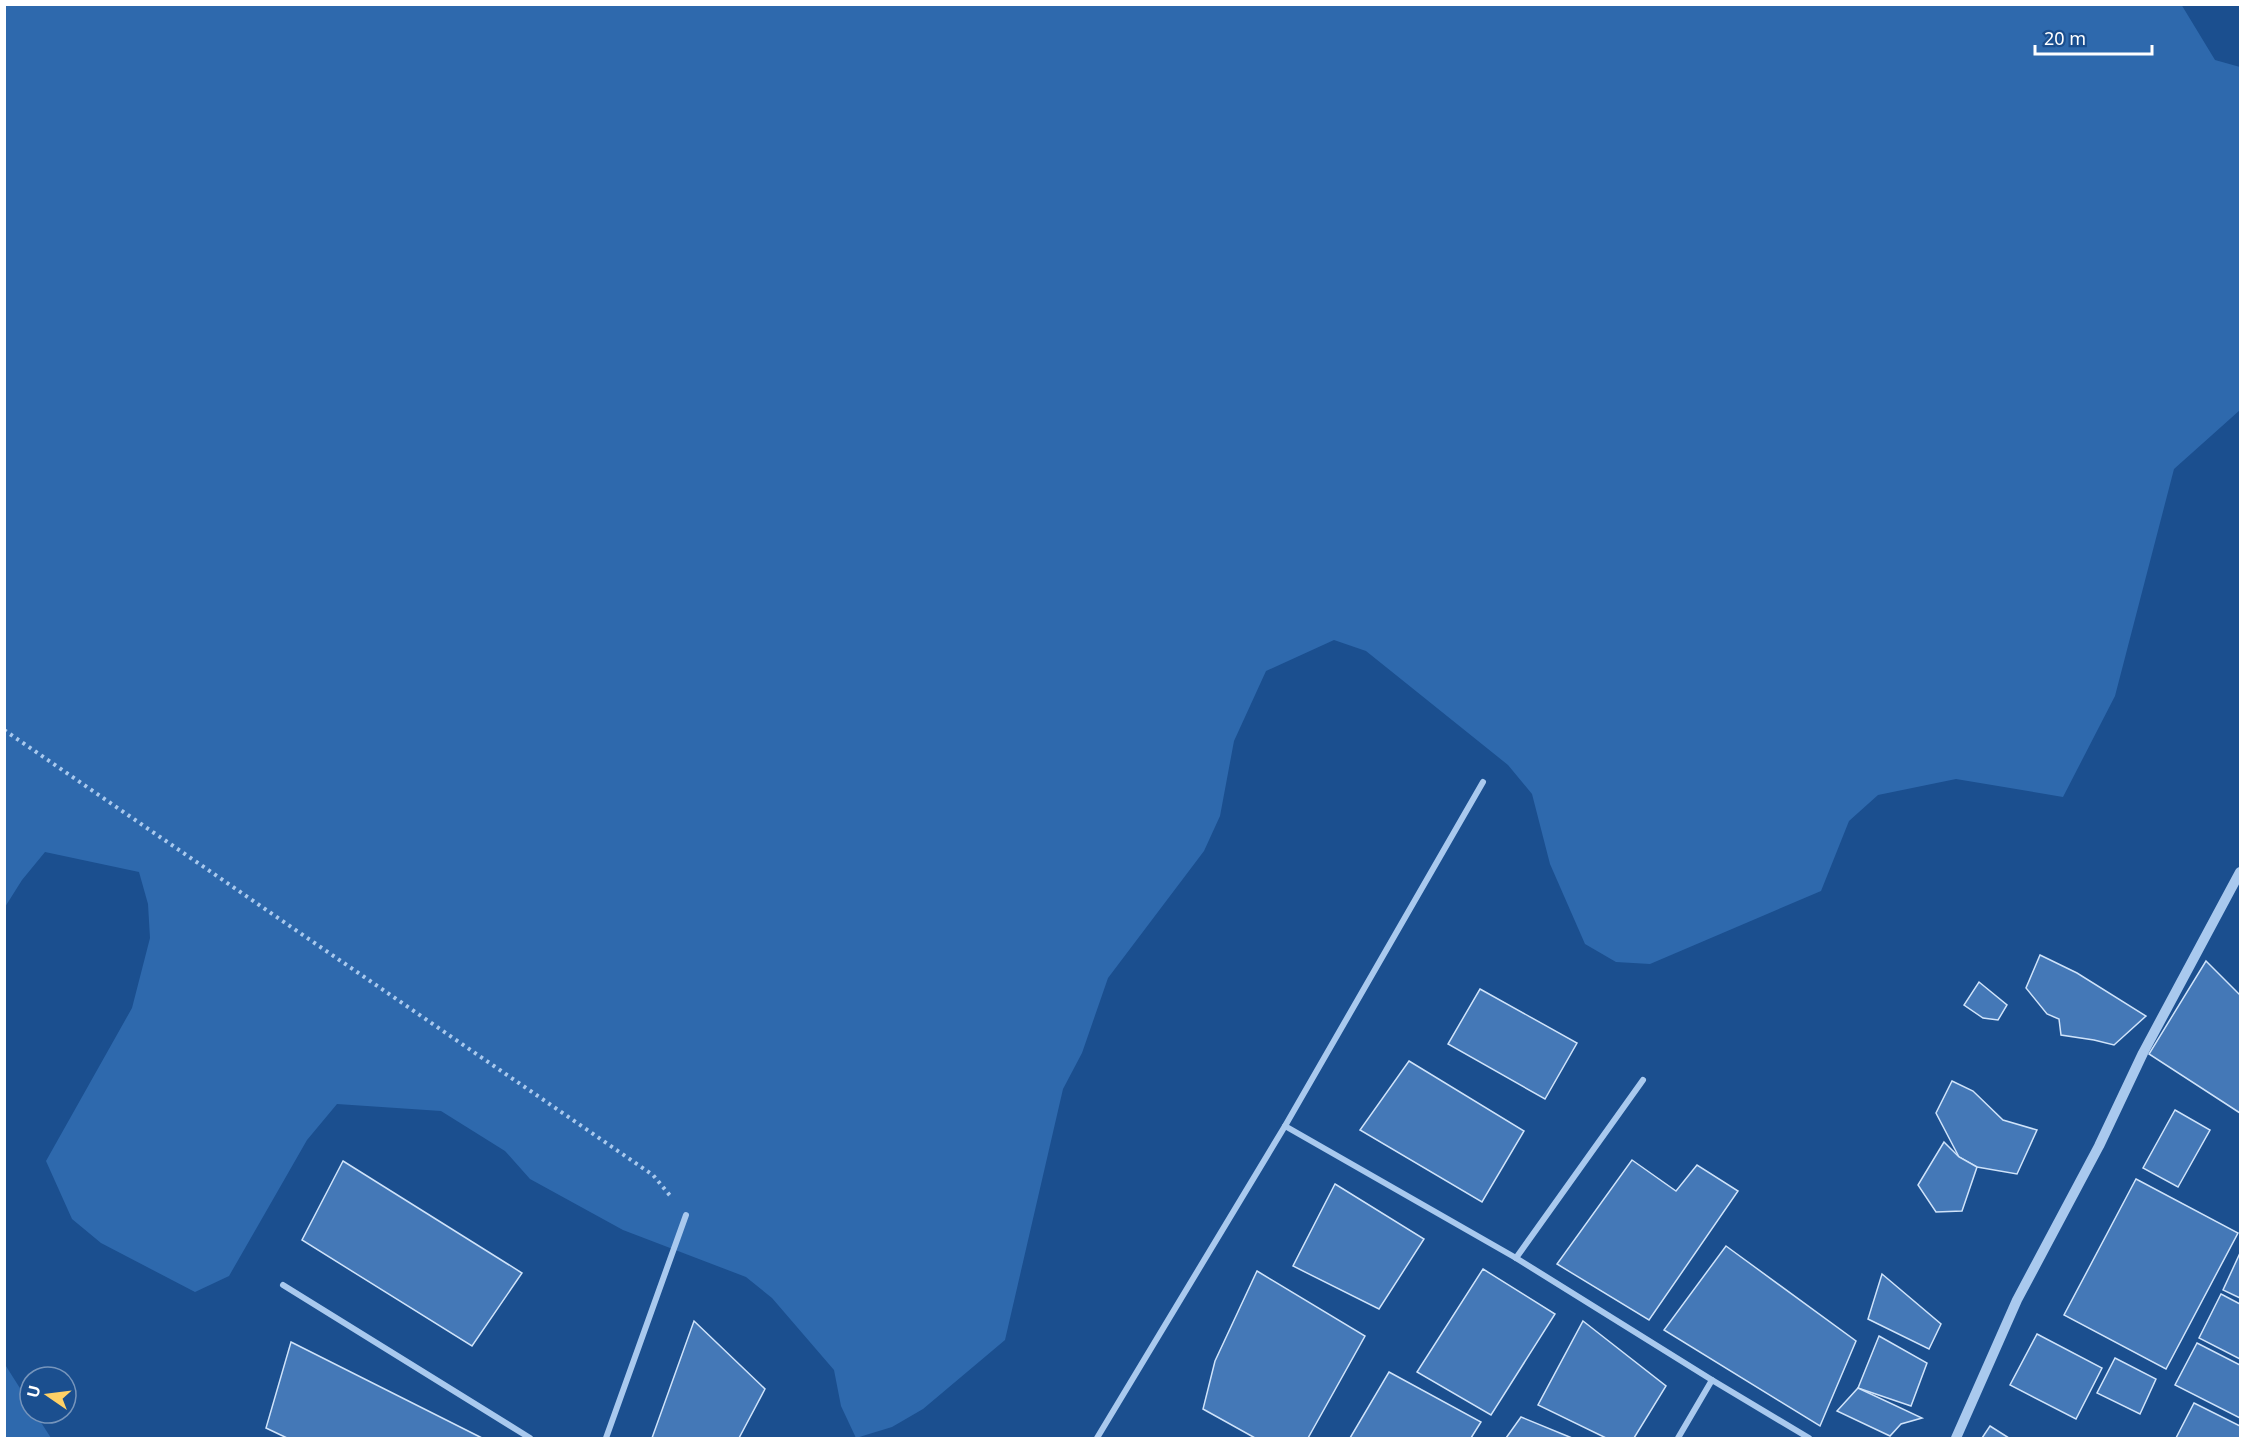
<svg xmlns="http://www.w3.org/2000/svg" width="2245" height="1443" viewBox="0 0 2245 1443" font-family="'Noto Sans',sans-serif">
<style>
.green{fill:#2e69ad}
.building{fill:#4478b7;stroke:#cfe3fa;stroke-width:1.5}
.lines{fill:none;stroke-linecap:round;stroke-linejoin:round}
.path{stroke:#a9c9ee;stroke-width:4;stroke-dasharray:3 4.5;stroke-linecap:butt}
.minor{stroke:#a9c9ee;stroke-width:6}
.tertiary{stroke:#a9c9ee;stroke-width:10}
</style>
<rect width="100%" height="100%" fill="#1b4f8f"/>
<g class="green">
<path d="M2181,4L2215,60L2240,67V410L2174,469L2115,696L2063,797L1956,779L1878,795L1849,821L1821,891L1650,964L1616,962L1585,944L1550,864L1532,794L1508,765L1366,651L1334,640L1266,671L1234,741L1220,816L1204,851L1108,978L1082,1053L1063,1089L1005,1340L923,1409L892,1427L856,1438L841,1406L834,1370L772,1298L746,1277L623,1230L530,1179L505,1151L441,1111L337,1104L307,1140L229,1276L195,1292L101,1243L72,1219L46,1161L132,1008L150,938L148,904L139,872L45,852L22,880L5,907V5Z"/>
<path d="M4,1363L30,1404V1413H35L51,1438H5Z"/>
</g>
<g class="building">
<path d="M2040,955L2077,973L2146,1016L2114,1045L2094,1040L2061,1035L2059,1019L2047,1014L2026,988Z"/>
<path d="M2206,961L2240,995V1113L2149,1054Z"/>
<path d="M1979,982L2007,1005L1998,1020L1983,1018L1964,1005Z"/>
<path d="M1480,989L1577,1043L1545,1099L1448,1044Z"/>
<path d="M1409,1061L1524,1131L1482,1202L1360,1130Z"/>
<path d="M1952,1081L1973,1091L2003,1120L2037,1130L2017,1174L1977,1167L1959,1157L1936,1113Z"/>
<path d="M2175,1110L2210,1130L2178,1187L2143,1168Z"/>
<path d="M1944,1142L1959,1157L1977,1167L1962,1211L1936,1212L1918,1185Z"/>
<path d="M1632,1160L1676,1191L1697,1165L1738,1191L1649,1320L1557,1264Z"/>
<path d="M343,1161L522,1273L472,1346L302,1240Z"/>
<path d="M2136,1179L2238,1233L2166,1369L2064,1315Z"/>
<path d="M1335,1184L1424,1239L1379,1309L1293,1266Z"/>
<path d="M1726,1246L1856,1341L1820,1426L1664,1330Z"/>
<path d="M2240,1253V1298L2223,1290Z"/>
<path d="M1483,1269L1555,1314L1491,1415L1417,1372Z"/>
<path d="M1257,1271L1365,1336L1308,1438H1255L1203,1409L1215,1361Z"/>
<path d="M1882,1274L1941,1324L1929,1349L1868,1319Z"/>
<path d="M2221,1294L2240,1304V1359L2199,1338Z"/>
<path d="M694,1321L765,1389L739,1438H652Z"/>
<path d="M1583,1321L1666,1386L1634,1438H1606L1538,1405Z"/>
<path d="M2037,1334L2102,1368L2076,1419L2010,1385Z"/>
<path d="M1879,1336L1927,1363L1911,1406L1858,1388Z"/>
<path d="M291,1342L482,1438H287L266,1428Z"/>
<path d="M2197,1343L2240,1365V1418L2175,1385Z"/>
<path d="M2115,1358L2156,1379L2140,1414L2097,1393Z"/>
<path d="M1389,1372L1481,1422L1471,1438H1350Z"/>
<path d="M1858,1388L1922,1418L1901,1424L1890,1436L1837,1411Z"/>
<path d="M2194,1403L2240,1426V1438H2176Z"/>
<path d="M1521,1417L1572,1438H1506Z"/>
<path d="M1990,1426L2009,1438H1982Z"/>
</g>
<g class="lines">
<path class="path" d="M4,730L653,1175L672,1198"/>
<g class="minor">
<path d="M1285,1126L1516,1258L1712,1380L1809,1438"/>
<path d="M1516,1258L1643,1080"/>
<path d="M283,1285L530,1438"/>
<path d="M606,1438L686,1215"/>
<path d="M1097,1438L1285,1126L1483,782"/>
<path d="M1678,1438L1712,1380"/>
</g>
<path class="tertiary" d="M1956,1438L2017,1300L2099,1146L2143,1053L2240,872"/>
</g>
<rect width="2245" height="1443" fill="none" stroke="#ffffff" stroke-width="12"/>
<g transform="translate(48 1395) rotate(284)"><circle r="28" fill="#1b4f8f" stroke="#7695bc" stroke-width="1.5"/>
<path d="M0-4.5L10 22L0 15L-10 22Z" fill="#ffd166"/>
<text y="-9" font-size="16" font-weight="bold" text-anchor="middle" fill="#ffffff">U</text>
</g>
<path d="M2035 45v9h117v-9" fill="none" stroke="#ffffff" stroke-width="3"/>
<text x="2044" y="45" font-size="18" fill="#ffffff" stroke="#1b4f8f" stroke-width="4.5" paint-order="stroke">20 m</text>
</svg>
